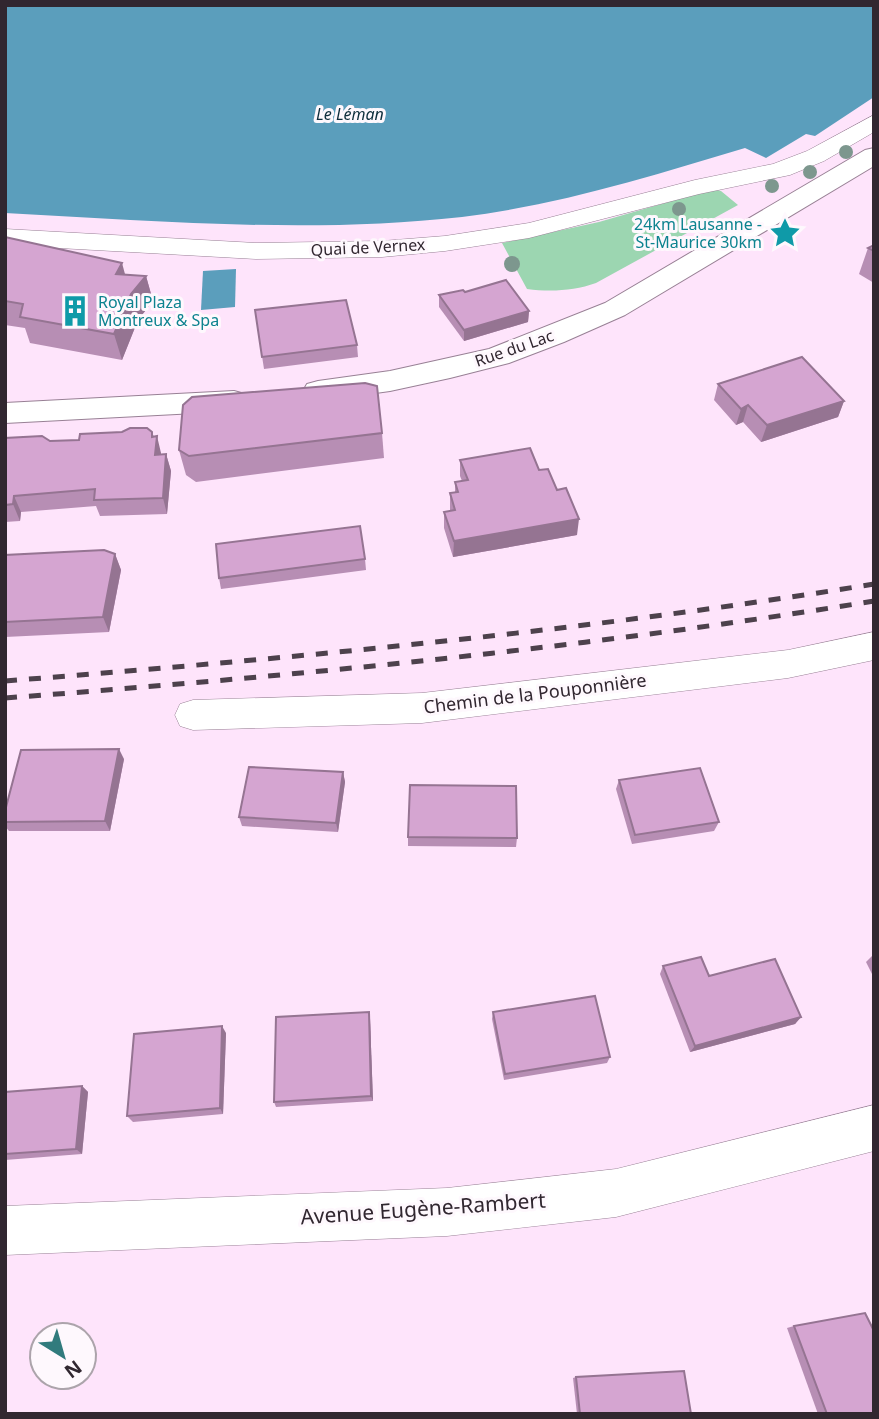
<svg xmlns="http://www.w3.org/2000/svg" width="879" height="1419" viewBox="0 0 879 1419" font-family="'Noto Sans',sans-serif">
<style>
.green{fill:#9cd6b1}
.water{fill:#5b9ebc}
.lines{fill:none;stroke-linecap:round;stroke-linejoin:round}
.minor-casing{stroke:#988095;stroke-width:1}
.major-casing{stroke:#988095;stroke-width:2}
.minor{fill:#fff;fill-rule:evenodd}
.major{fill:#fff;fill-rule:evenodd}
.rail{stroke:#4d414c;stroke-width:5;stroke-dasharray:12 12;stroke-linecap:butt}
.tree{fill:#7d978e}
.wall{fill:#b78eb4}
.shaded-wall{fill:#957492}
.building{fill:#d5a5d1;stroke:#957492;stroke-width:2}
.labels{text-anchor:middle;stroke-width:6;stroke-linejoin:round;paint-order:stroke}
.far-water-label{font-size:16px;font-style:italic;fill:#0e2e3c;stroke:#fef8fd}
.far-culture-label{font-size:16px;fill:#0d838f;stroke:#fef8fd;text-anchor:end}
.far-street-label{font-size:16px;fill:#312730;stroke:#fef8fd}
.street-label{font-size:18px;fill:#312730;stroke:#fef8fd}
.near-street-label{font-size:21px;fill:#312730;stroke:#fef8fd}
</style>
<rect width="100%" height="100%" fill="#fee4fb"/>
<path class="green" d="M713,189L721,191L738,205L596,283C574,291 550,292 527,289L502,243L599,222Z"/>
<g class="water">
<path d="M5,5H874V97L815,136L806,134L766,158L745,148C652,176 559,205 462,217C310,234 157,221 5,213Z"/>
<path d="M236,269L235,307L201,310L203,271Z"/>
</g>
<g class="lines">
<defs>
<g id="minor">
<path d="M874,115V132L824,161L790,175L699,194L529,238L445,251L382,257L256,259L5,245V229L256,243L382,241L445,236L529,223L695,180L773,164L807,151Z"/>
<path d="M874,632V660L788,678L422,723L193,730L180,726L175,715L180,704L193,700L422,693L788,650Z"/>
<path d="M874,1105V1151L616,1217L447,1236L5,1255V1206L447,1188L616,1169Z"/>
</g>
<g id="major">
<path d="M874,148V166L625,315L564,342L509,363L450,378L390,391L318,401L307,398L303,391L307,384L318,381L390,371L489,349L605,303L865,150Z"/>
<path d="M234,391L245,394L249,401L245,408L234,411L5,423V403Z"/>
</g>
</defs>
<use href="#minor" class="minor-casing"/>
<use href="#major" class="major-casing"/>
<use href="#minor" class="minor"/>
<use href="#major" class="major"/>
<g class="rail">
<path d="M5,681C296,658 586,631 874,584"/>
<path d="M5,698C296,676 586,648 874,601"/>
</g>
</g>
<g class="tree">
<circle cx="846" cy="152" r="7"/>
<circle cx="810" cy="172" r="7"/>
<circle cx="772" cy="186" r="7"/>
<circle cx="679" cy="209" r="7"/>
<circle cx="512" cy="264" r="8"/>
</g>
<g class="wall">
<path d="M5,237L125,275L146,276L153,301L138,320L122,360L30,343L25,328L5,325Z"/>
<path d="M874,245V283L859,274L868,248Z"/>
<path d="M465,292L529,311L528,322L464,341L439,307V295Z"/>
<path d="M255,310L357,345L358,357L264,369Z"/>
<path d="M718,384L844,401L838,417L761,442L743,422L736,425L714,400Z"/>
<path d="M152,432L161,454H166L171,471L167,514L100,516L96,506L21,512L20,521L5,522V438L50,441L79,440Z"/>
<path d="M382,433L384,458L196,482L186,475L179,450Z"/>
<path d="M460,460L539,470L577,535L453,557L444,528V512L450,511V493L455,492V482L462,481L460,476Z"/>
<path d="M115,554L121,570L109,632L5,637V555Z"/>
<path d="M365,559L366,570L221,589L219,578Z"/>
<path d="M124,759L110,831H9L5,826V811Z"/>
<path d="M343,772L345,782L338,832L242,826L239,817Z"/>
<path d="M619,780L719,822L714,831L632,844L616,789Z"/>
<path d="M408,837L517,838L516,847L408,846Z"/>
<path d="M874,954V978L866,962Z"/>
<path d="M663,966L709,976L801,1017L795,1024L690,1052L660,974Z"/>
<path d="M369,1012L370,1019L373,1101L276,1107L274,1102Z"/>
<path d="M493,1012L610,1057L607,1063L504,1080L492,1019Z"/>
<path d="M226,1033L223,1114L133,1122L127,1116Z"/>
<path d="M82,1086L88,1092L82,1154L5,1160V1092Z"/>
<path d="M794,1326L871,1414H818L787,1328Z"/>
<path d="M576,1377L691,1414H577L573,1378Z"/>
</g>
<g class="shaded-wall">
<path d="M122,263L129,289L116,274Z"/>
<path d="M146,276L153,301L138,320L122,360L114,334L131,294Z"/>
<path d="M529,311L528,322L464,341V330Z"/>
<path d="M844,401L838,417L761,442L767,425Z"/>
<path d="M748,405L743,422L736,425L741,409Z"/>
<path d="M152,432L156,444L157,436L161,453L160,471L155,455Z"/>
<path d="M166,454L171,471L167,514L163,498Z"/>
<path d="M14,496L21,512L20,521L13,504Z"/>
<path d="M579,519L577,535L453,557L454,541Z"/>
<path d="M115,554L121,570L109,632L103,617Z"/>
<path d="M119,749L124,759L110,831L105,821Z"/>
<path d="M343,772L345,782L338,832L336,823Z"/>
<path d="M369,1012L370,1019L373,1101L371,1096Z"/>
<path d="M801,1017L795,1024L690,1052L695,1046Z"/>
<path d="M222,1026L226,1033L223,1114L220,1108Z"/>
<path d="M82,1086L88,1092L82,1154L76,1149Z"/>
</g>
<g class="building">
<path d="M5,237L122,263L116,274L146,276L131,294L114,334L20,317L23,304L5,301Z"/>
<path d="M874,245V251L868,248Z"/>
<path d="M506,280L529,311L464,330L439,295L463,290L465,292Z"/>
<path d="M346,300L357,345L262,357L255,310Z"/>
<path d="M802,357L844,401L767,425L748,405L741,409L718,384Z"/>
<path d="M365,383L377,386L382,433L189,456L179,450L183,405L192,397Z"/>
<path d="M130,428H147L152,432V437L157,436L155,455L166,454L163,498L94,500L95,489L14,496L13,504L5,505V438L42,436L50,441L79,440L80,434L122,432Z"/>
<path d="M530,448L539,470L548,469L557,490L566,488L579,519L454,541L444,512L455,510L450,493L458,492L455,482L468,480L460,460Z"/>
<path d="M360,526L365,559L219,578L216,544Z"/>
<path d="M104,550L115,554L103,617L5,622V555Z"/>
<path d="M119,749L105,821L5,822V811L21,750Z"/>
<path d="M249,767L343,772L336,823L239,817Z"/>
<path d="M700,768L719,822L635,835L619,780Z"/>
<path d="M410,785L516,786L517,838L408,837Z"/>
<path d="M701,957L709,976L775,959L801,1017L695,1046L663,966Z"/>
<path d="M595,996L610,1057L505,1074L493,1012Z"/>
<path d="M369,1012L371,1096L274,1102L276,1017Z"/>
<path d="M222,1026L220,1108L127,1116L134,1034Z"/>
<path d="M82,1086L76,1149L5,1154V1092Z"/>
<path d="M865,1313L874,1331V1413L827,1414L794,1326Z"/>
<path d="M684,1371L691,1414H580L576,1377Z"/>
</g>
<defs>
<symbol id="sight-bare" viewBox="-9 -9 18 18"><path d="M0-6L1.8-2.2L6-1.7L2.9 1.2L3.7 5.4L0 3.3L-3.7 5.4L-2.9 1.2L-6-1.7L-1.8-2.2Z" fill="#0f9aa8" stroke="#fef8fd" stroke-width="2.5" paint-order="stroke"/></symbol>
<symbol id="building-bare" viewBox="-9 -9 18 18"><path d="M-4-6H4V6H1V3H-1V6H-4ZM-2.5-4.3h1.7v1.8h-1.7ZM.8-4.3h1.7v1.8H.8ZM-2.5-1h1.7V.8h-1.7ZM.8-1h1.7V.8H.8Z" fill="#0f9aa8" stroke="#fef8fd" stroke-width="2.5" paint-order="stroke"/></symbol>
</defs>
<g fill-rule="evenodd">
<use href="#sight-bare" x="763" y="211" width="44" height="44"/>
<use href="#building-bare" x="53" y="289" width="44" height="44"/>
</g>
<g class="labels">
<g class="far-water-label">
<text x="350" y="120">Le Léman</text>
</g>
<g class="far-culture-label">
<text x="762" y="230">24km Lausanne -<tspan x="762" dy="18">St-Maurice 30km</tspan></text>
<text x="98" y="308" text-anchor="start">Royal Plaza<tspan x="98" dy="18">Montreux &amp; Spa</tspan></text>
</g>
<g class="far-street-label">
<text transform="translate(368 247) rotate(-3)" y="6">Quai de Vernex</text>
<text transform="translate(514 348) rotate(-19)" y="6">Rue du Lac</text>
</g>
<g class="street-label">
<text transform="translate(535 694) rotate(-7)" y="6">Chemin de la Pouponnière</text>
</g>
<g class="near-street-label">
<text transform="translate(423 1209) rotate(-4)" y="7">Avenue Eugène-Rambert</text>
</g>
</g>
<rect width="879" height="1419" fill="none" stroke="#312730" stroke-width="14"/>
<g transform="translate(63 1356) rotate(143)"><circle r="33" fill="#fef8fd" stroke="#aca4ab" stroke-width="2"/>
<path d="M0-5L12 26L0 18L-12 26Z" fill="#317b7d"/>
<text y="-10" font-size="19" font-weight="bold" text-anchor="middle" fill="#312730">N</text>
</g>
</svg>
